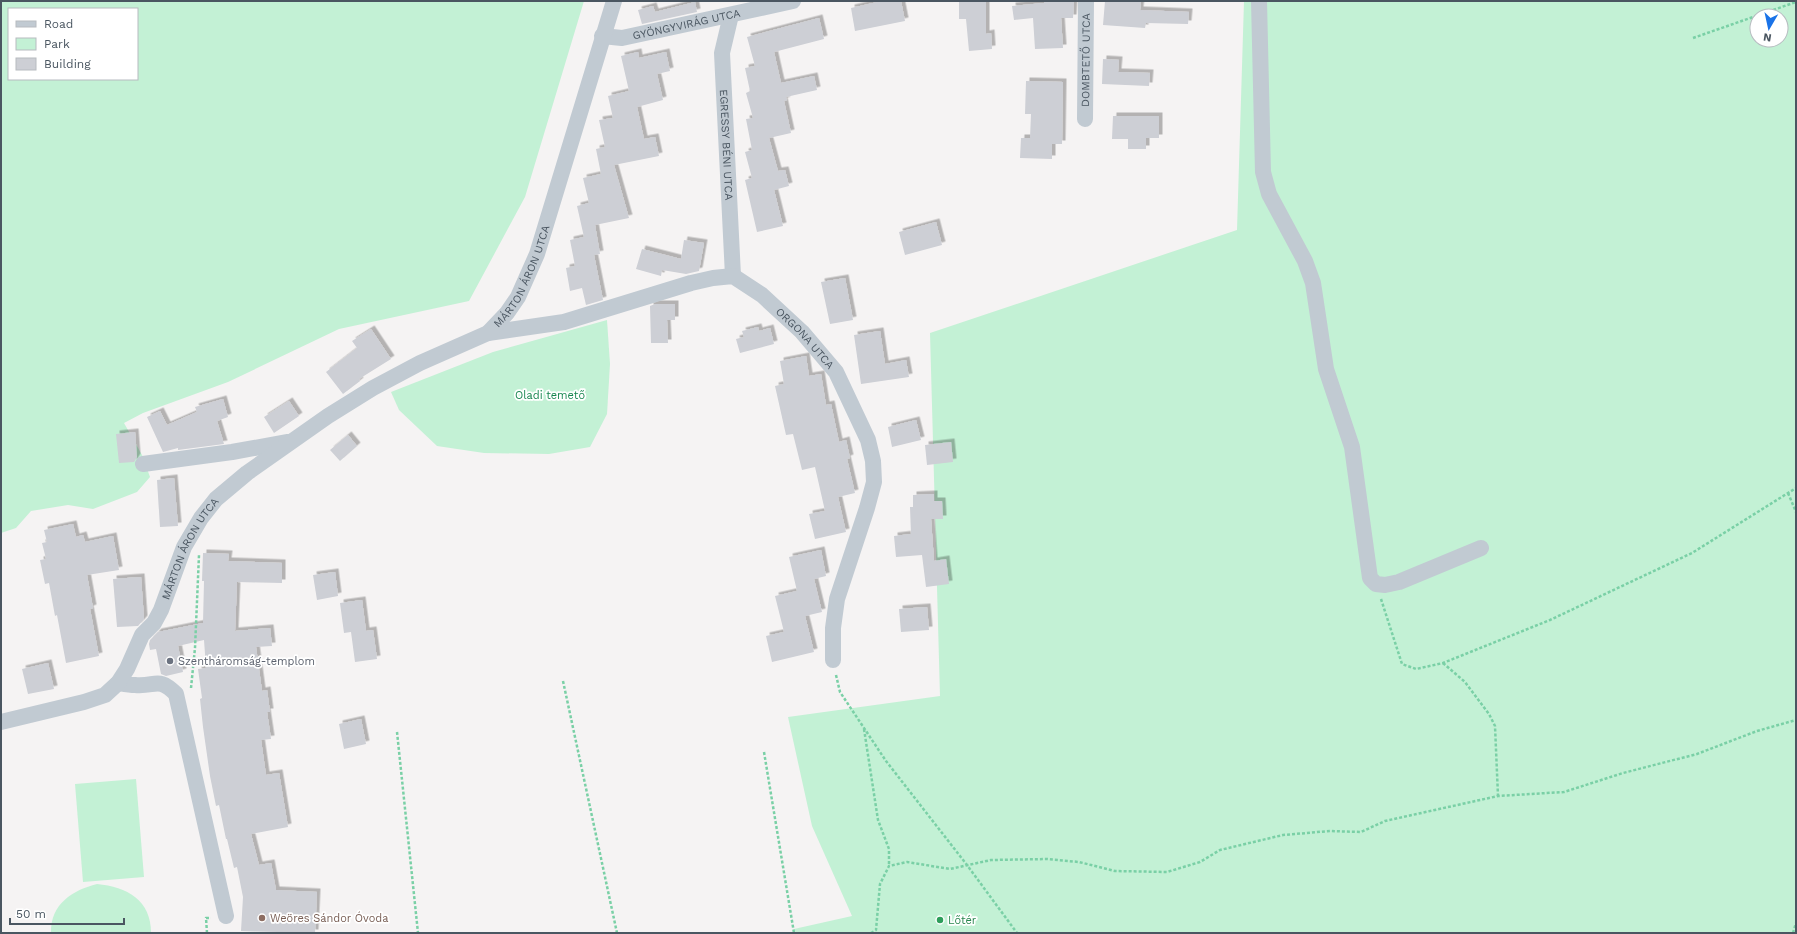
<svg xmlns="http://www.w3.org/2000/svg" width="1797" height="934" viewBox="0 0 1797 934" font-family="'Work Sans',sans-serif">
<style>
.green{fill:#c3f1d5;fill-rule:evenodd}
.building{fill:#cdcfd5;filter:url(#shadow)}
.lines{fill:none;stroke-linecap:round;stroke-linejoin:round}
.path{stroke:#7ad0a6;stroke-width:2.5;stroke-dasharray:3 2;stroke-linecap:butt}
.street{stroke:#c1cad2;stroke-width:16}
.worship-dot{fill:#6b7280;stroke:#fff;stroke-width:1.5}
.education-dot{fill:#8d6e63;stroke:#fff;stroke-width:1.5}
.leisure-dot{fill:#2e9e5b;stroke:#fff;stroke-width:1.5}
.labels{text-anchor:middle;stroke-width:3.5;stroke-linejoin:round;paint-order:stroke}
.street-label{font-size:11px;fill:#4a5661;stroke:#fff}
.park-label{font-size:11px;fill:#17864f;stroke:#fff}
.worship-label{font-size:11px;fill:#5b616d;stroke:#fff;text-anchor:start}
.education-label{font-size:11px;fill:#785e54;stroke:#fff;text-anchor:start}
.leisure-label{font-size:11px;fill:#27864d;stroke:#fff;text-anchor:start}
</style>
<defs>
<filter id="shadow"><feDropShadow dx="3.5" dy="-3.5" stdDeviation="0" flood-color="#0004"/></filter>
</defs>
<rect width="100%" height="100%" fill="#f5f3f3"/>
<g class="green">
<path d="M1,1H584L525,197L469,301L339,329L228,382L143,413L124,423L142,455L150,477L137,492L93,509L68,505L31,511L16,528L1,533ZM9,9H137V79H9Z"/>
<path d="M1244,1H1796V933H796L794,929L852,916L812,826L788,717L940,696L930,333L1237,230ZM1757,16H1781V40H1757Z"/>
<path d="M607,320L610,364L607,414L590,447L549,454L484,453L437,446L399,410L391,392L493,352Z"/>
<path d="M136,779L144,877L83,882L75,784Z"/>
<path d="M97,884C127,887 151,900 151,933H51C50,904 73,890 97,884Z"/>
</g>
<g class="building">
<path d="M882,1H901L905,21L855,31L851,8Z"/>
<path d="M959,1H986V34L991,33L992,49L969,51L966,19H959Z"/>
<path d="M1044,1H1074L1073,18H1061L1063,48L1035,49L1033,18L1014,20L1012,6L1044,3Z"/>
<path d="M1105,1H1141L1140,10L1189,12L1188,24L1146,23L1145,28L1103,25Z"/>
<path d="M695,2L697,12L642,24L638,10L653,6L655,12Z"/>
<path d="M819,18L824,39L774,52L781,83L814,76L817,90L786,97L787,100L784,101L791,133L769,138L778,171L785,170L789,186L774,190L783,226L757,232L745,180L752,178L745,152L752,150L746,119L753,118L746,93L750,91L745,68L755,66L747,37Z"/>
<path d="M638,52L639,58L666,52L670,71L657,74L663,100L637,107L644,139L655,137L659,156L614,165L629,218L595,225L600,254L594,255L603,300L586,305L582,288L570,291L566,268L575,266L570,240L584,237L577,206L589,203L583,178L601,174L596,149L605,147L599,120L613,118L608,96L629,91L621,56Z"/>
<path d="M1103,59L1119,60L1118,72L1150,73L1149,86L1102,84Z"/>
<path d="M1026,81L1063,82L1062,144H1052V159L1020,158L1021,138H1030L1031,114H1025Z"/>
<path d="M1113,116H1159V138H1146V149H1128V139H1112Z"/>
<path d="M936,222L942,245L905,255L899,232Z"/>
<path d="M684,240L704,243L699,271L686,274L662,270L661,276L636,269L642,249L681,259Z"/>
<path d="M845,278L853,320L830,324L821,282Z"/>
<path d="M655,304H675V320H667L668,343H651L650,306Z"/>
<path d="M758,327L759,331L770,328L774,344L740,353L736,339L744,337L742,331Z"/>
<path d="M371,329L391,359L359,379L360,381L343,394L326,372L357,348L352,341Z"/>
<path d="M880,331L885,364L906,360L909,377L861,384L854,335Z"/>
<path d="M806,356L809,376L821,374L826,405L831,404L839,442L846,440L850,458L847,459L855,493L838,497L846,532L815,539L809,514L825,511L815,467L802,470L793,434L786,435L775,386L784,384L780,361Z"/>
<path d="M223,399L228,417L217,421L224,444L178,450V448L163,452L147,417L160,411L167,425L197,412L195,407Z"/>
<path d="M289,401L299,416L274,433L264,417Z"/>
<path d="M916,420L921,440L892,447L888,427Z"/>
<path d="M135,432L137,457L134,462L119,463L116,434Z"/>
<path d="M348,435L357,446L340,461L330,450Z"/>
<path d="M951,442L953,462L927,465L925,445Z"/>
<path d="M174,478L178,526L160,527L157,480Z"/>
<path d="M934,494V501H942L943,519H931L934,561L946,559L949,584L926,587L922,555L896,557L894,536L911,534L910,507H913V495Z"/>
<path d="M73,524L76,537L83,535L85,542L113,536L119,570L87,575L93,608L90,609L99,656L66,663L57,615L55,616L49,583L45,584L40,560L46,559L42,543L47,542L44,530Z"/>
<path d="M821,550L826,576L814,579L822,612L805,616L814,652L772,662L766,636L784,632L775,596L797,591L789,557Z"/>
<path d="M203,553L229,554L228,561L282,563V583L237,582L235,631L270,628L272,646L256,647L262,691L267,690L270,712H267L271,739L261,740L266,775L279,773L288,827L251,834L259,865L271,863L276,890L317,892L315,933L241,931L243,897L237,867L234,868L227,839H226L219,805L216,806L210,776L203,727L200,699L202,698L198,669L206,668L204,640L178,646L183,672L166,676L161,674L156,649L150,650L149,644L150,640L158,632L203,623L204,581H202Z"/>
<path d="M335,572L338,596L317,600L313,575Z"/>
<path d="M141,577L144,619L138,626L117,627L113,579Z"/>
<path d="M362,600L366,631L373,630L377,659L355,662L351,632L344,633L340,603Z"/>
<path d="M927,607L929,630L901,632L899,609Z"/>
<path d="M48,663L54,689L28,694L22,669Z"/>
<path d="M361,719L366,744L344,749L339,724Z"/>
</g>
<g class="lines">
<g class="path">
<path d="M1693,38L1796,2"/>
<path d="M1788,493L1796,512"/>
<path d="M1381,599L1402,664L1416,669L1443,663L1550,620L1692,553L1796,488"/>
<path d="M1443,663L1465,682L1489,714L1495,726L1498,796"/>
<path d="M836,675L840,692L886,761L967,865L1017,933"/>
<path d="M563,681L617,933"/>
<path d="M191,688L195,648L199,555"/>
<path d="M864,729L878,820L889,849V866"/>
<path d="M397,732L418,933"/>
<path d="M764,752L794,933"/>
<path d="M207,933L206,918H211"/>
<path d="M871,933L876,930L880,884L889,866L907,862L950,869L991,860L1047,859L1079,862L1115,871L1167,872L1200,862L1220,850L1283,835L1330,831L1361,832L1385,821L1498,796L1564,792L1623,773L1697,754L1757,731L1796,720"/>
<path d="M1793,933L1796,923"/>
</g>
<g class="street">
<path d="M1259,1L1263,172L1269,194L1305,261L1313,283L1326,369L1352,447L1370,578L1376,584L1385,585L1399,582L1481,548"/>
<path id="s1" d="M731,15L722,53L733,276"/>
<path id="s2" d="M602,36L622,38L793,1"/>
<path id="s3" d="M1085,119L1086,1"/>
<path id="s4" d="M488,333L564,322L691,283L713,278L733,276L762,295L802,332L836,372L868,440L873,461L874,482L867,508L837,599L833,628V660"/>
<path d="M143,464L232,452L288,442"/>
<path d="M118,683C124,684 129,685 135,685C156,687 158,676 176,694L226,916"/>
<path id="s5" d="M1,722L84,702L105,695L118,683L127,669L142,635L154,623L161,610L184,547L201,518L216,499L247,473L328,416L373,388L420,363L488,333L507,313L518,297L537,254L614,1"/>
</g>
</g>
<circle class="worship-dot" cx="170" cy="661" r="4"/>
<circle class="education-dot" cx="262" cy="918" r="4"/>
<circle class="leisure-dot" cx="940" cy="920" r="4"/>
<g class="labels">
<g class="street-label">
<text dy="4" stroke="none"><textPath href="#s2" startOffset="86">GYÖNGYVIRÁG UTCA</textPath></text>
<text dy="4" stroke="none"><textPath href="#s3" startOffset="59">DOMBTETŐ UTCA</textPath></text>
<text dy="4" stroke="none"><textPath href="#s1" startOffset="131">EGRESSY BÉNI UTCA</textPath></text>
<text dy="4" stroke="none"><textPath href="#s5" startOffset="723">MÁRTON ÁRON UTCA</textPath></text>
<text dy="4" stroke="none"><textPath href="#s4" startOffset="348">ORGONA UTCA</textPath></text>
<text dy="4" stroke="none"><textPath href="#s5" startOffset="279">MÁRTON ÁRON UTCA</textPath></text>
</g>
<g class="park-label">
<text x="550" y="399">Oladi temető</text>
</g>
<g class="worship-label">
<text x="178" y="665">Szentháromság-templom</text>
</g>
<g class="education-label">
<text x="270" y="922">Weöres Sándor Óvoda</text>
</g>
<g class="leisure-label">
<text x="948" y="924">Lőtér</text>
</g>
</g>
<rect width="1797" height="934" fill="none" stroke="#4a5661" stroke-width="4"/>
<rect x="8" y="8" width="130" height="72" fill="#ffffff" stroke="#b7bbc0"/>
<rect x="16" y="21" width="20" height="6" fill="#c1cad2" stroke="#b7bbc0"/>
<text x="44" y="28" font-size="12" fill="#4a5661">Road</text>
<rect x="16" y="38" width="20" height="12" fill="#c3f1d5" stroke="#b7bbc0"/>
<text x="44" y="48" font-size="12" fill="#4a5661">Park</text>
<rect x="16" y="58" width="20" height="12" fill="#cdcfd5" stroke="#b7bbc0"/>
<text x="44" y="68" font-size="12" fill="#4a5661">Building</text>
<g transform="translate(1769 28) rotate(189)"><circle r="19" fill="#ffffff" stroke="#b7bbc0"/>
<path d="M0-3L7 15L0 10L-7 15Z" fill="#1a73e8"/>
<text y="-6" font-size="11" font-weight="bold" text-anchor="middle" fill="#4a5661">N</text>
</g>
<path d="M10 918v6h114v-6" fill="none" stroke="#4a5661" stroke-width="2"/>
<text x="16" y="918" font-size="12" fill="#4a5661" stroke="#ffffff" stroke-width="3" paint-order="stroke">50 m</text>
</svg>
